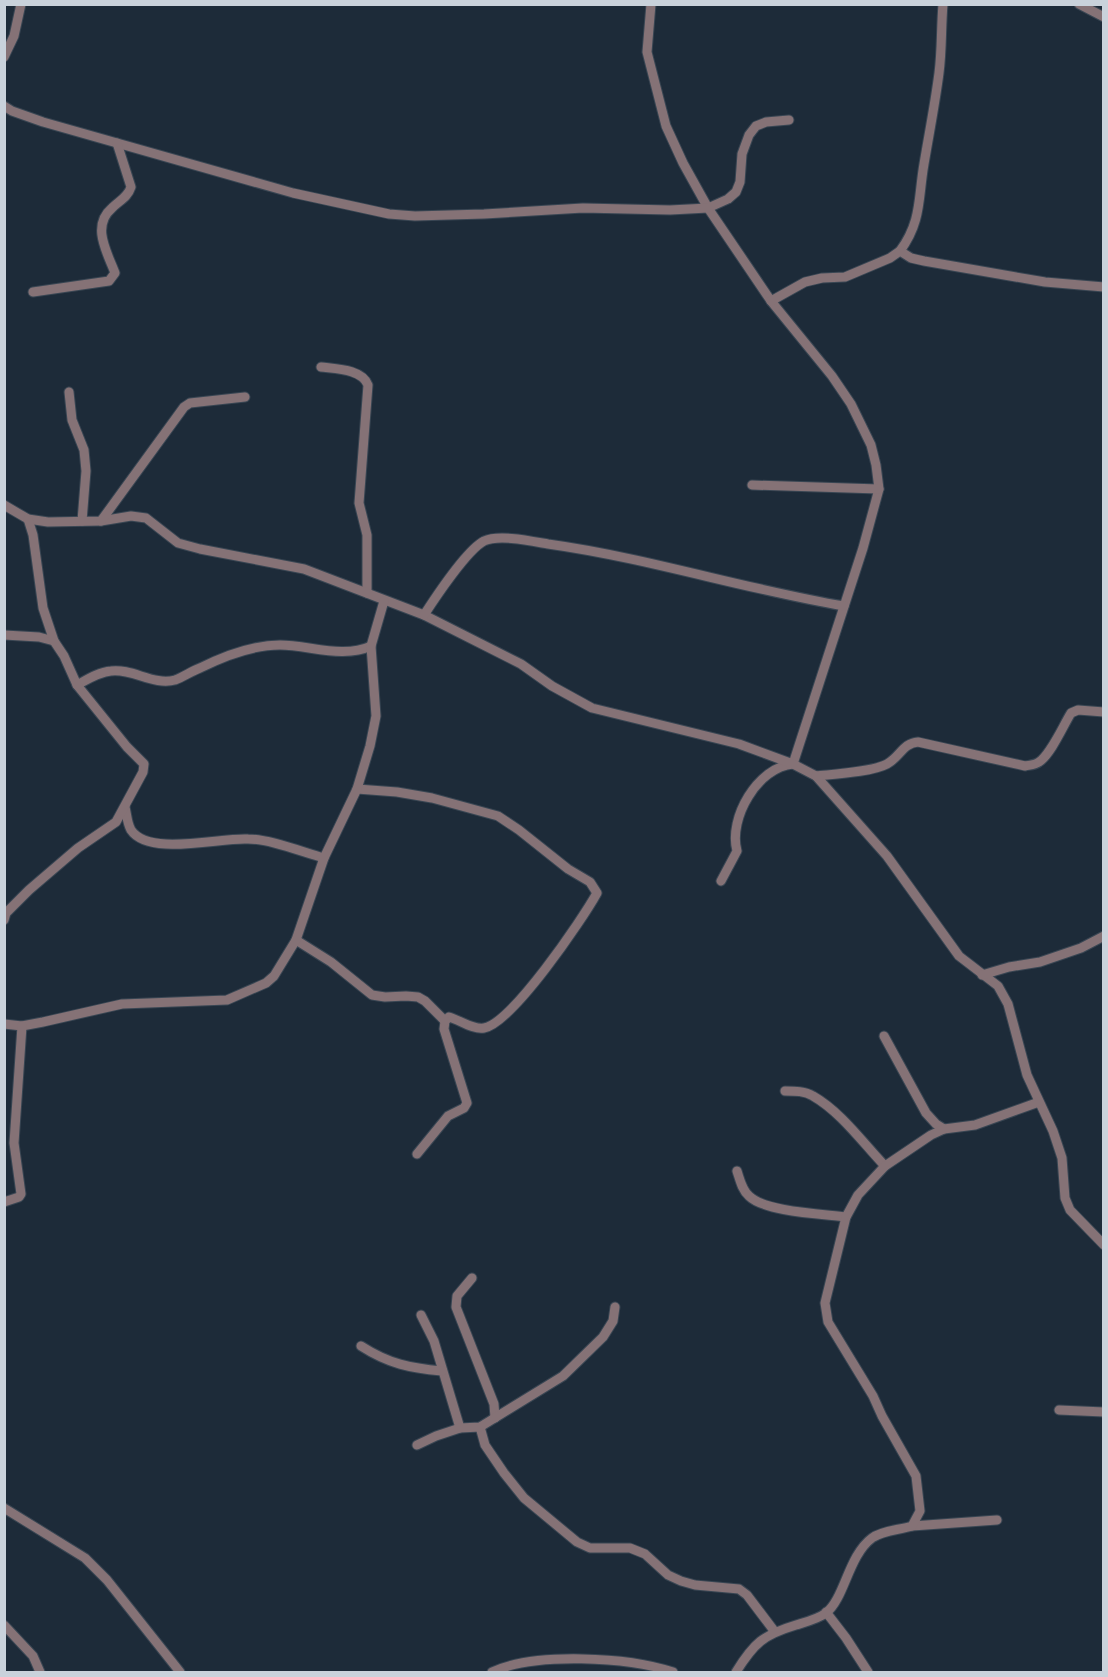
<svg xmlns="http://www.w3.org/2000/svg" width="1108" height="1677" viewBox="0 0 1108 1677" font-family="'Open Sans',sans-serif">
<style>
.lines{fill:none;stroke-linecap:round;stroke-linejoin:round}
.street-casing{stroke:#394653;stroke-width:11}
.street{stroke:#857276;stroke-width:9}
</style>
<rect width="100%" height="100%" fill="#1d2b39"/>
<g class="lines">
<defs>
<g id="street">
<path d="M651,4L647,52L666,126L683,163L708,208L771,301L832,376L851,404L871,445L876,465L879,489L863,548L793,764C758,767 728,818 737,851L721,881"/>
<path d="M1079,4L1104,17"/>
<path d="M4,57L14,36L21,4"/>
<path d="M4,106L12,111L43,122L293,193L389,214L415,216L484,214L583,208L670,210L708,208L728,199L736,192L740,182L742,154L749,135L756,126L766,122L789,120"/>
<path d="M900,251C922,221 918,198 924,164C929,134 935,104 939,73C942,50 941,28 943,4"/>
<path d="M33,292L109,281L115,273C107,252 91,226 112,208C119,201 128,197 131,187L117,143"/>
<path d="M771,301L805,282L822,278L845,277L890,258L900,251L911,258L924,261L1045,282L1104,287"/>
<path d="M321,367C336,369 362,369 368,385L359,503L367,535V593"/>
<path d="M69,392L72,420L84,450L86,471L82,521"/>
<path d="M752,485L879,489"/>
<path d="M4,505L28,519L48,522L101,521L131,516L146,518L178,543L200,549L304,569L424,615L521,664L552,686L592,708L739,744L793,764L816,776L887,856L959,956L998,986L1008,1004L1027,1075L1053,1131L1062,1158L1065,1198L1070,1210L1104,1245"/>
<path d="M101,521L184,407L190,403L245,397"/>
<path d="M424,615C435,598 467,550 484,541C499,534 531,541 548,544C648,558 744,589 844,606"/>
<path d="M4,635L39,637L54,641"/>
<path d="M77,685C88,679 99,672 111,671C132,668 154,686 175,680C183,677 192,671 200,668C224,656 252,645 280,645C309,645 343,659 371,646"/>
<path d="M816,776C835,774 872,772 887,764C900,757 903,743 918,742L1025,766C1030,765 1035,765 1039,762C1051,754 1063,726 1071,713L1078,710L1104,712"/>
<path d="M357,789L397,792L432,798L498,816L519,830L568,869L590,882L597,893C582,920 512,1023 484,1028C473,1030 460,1020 449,1017L445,1021L444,1029L467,1103L464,1108L448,1116L417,1154"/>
<path d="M125,807C127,815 127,823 131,830C149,857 221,837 248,839C270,839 302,852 324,858"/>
<path d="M4,920L6,913L29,890L78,848L116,822L143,772L144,764L127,747L77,685L64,656L54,641L43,608L33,535L28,519"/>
<path d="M296,940L331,962L372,995L385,997L406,996L418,997L425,1001L445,1021"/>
<path d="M982,975L1009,967L1040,962L1081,948L1104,936"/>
<path d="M4,1024L22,1026L43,1022L122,1004L227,1000L266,983L274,976L296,940L324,858L357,789L370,746L376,716L371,646L384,601"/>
<path d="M884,1036L926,1113L936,1124L944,1129"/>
<path d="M785,1091C795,1091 805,1091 813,1096C841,1112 863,1143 885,1166"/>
<path d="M737,1171C740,1180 742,1190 749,1196C765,1212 823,1214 846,1217"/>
<path d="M4,1202L19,1197L21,1194L14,1143L22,1026"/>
<path d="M472,1278L457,1296L456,1307L494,1404L495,1418"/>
<path d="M421,1315L434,1341L460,1428"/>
<path d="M361,1346C389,1364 410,1368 442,1371"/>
<path d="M1059,1410L1104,1412"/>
<path d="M480,1427L485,1445L504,1473L524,1498L577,1542L590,1548H630L645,1554L668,1575L681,1581L695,1585L739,1589L747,1595L775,1632"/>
<path d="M417,1445L436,1436L460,1428L480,1427L563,1376L603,1337L613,1321L615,1307"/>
<path d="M4,1508L85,1558L107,1580L180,1672"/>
<path d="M912,1526L997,1520"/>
<path d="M826,1612L846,1638L868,1672"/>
<path d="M4,1625L33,1656L40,1672"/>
<path d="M492,1672C535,1652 628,1657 673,1672"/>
<path d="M736,1672C754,1643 763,1635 796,1625C806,1622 818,1619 826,1613C845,1598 848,1556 872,1538C883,1530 900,1530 912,1526L920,1511L916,1476L882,1416L873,1396L828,1322L825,1303L846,1217L858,1195L885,1166L931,1135L944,1129L975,1125L1039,1102"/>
</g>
</defs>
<use href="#street" class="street-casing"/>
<use href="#street" class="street"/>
</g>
<rect width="1108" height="1677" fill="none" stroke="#c9d2db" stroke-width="12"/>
</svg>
